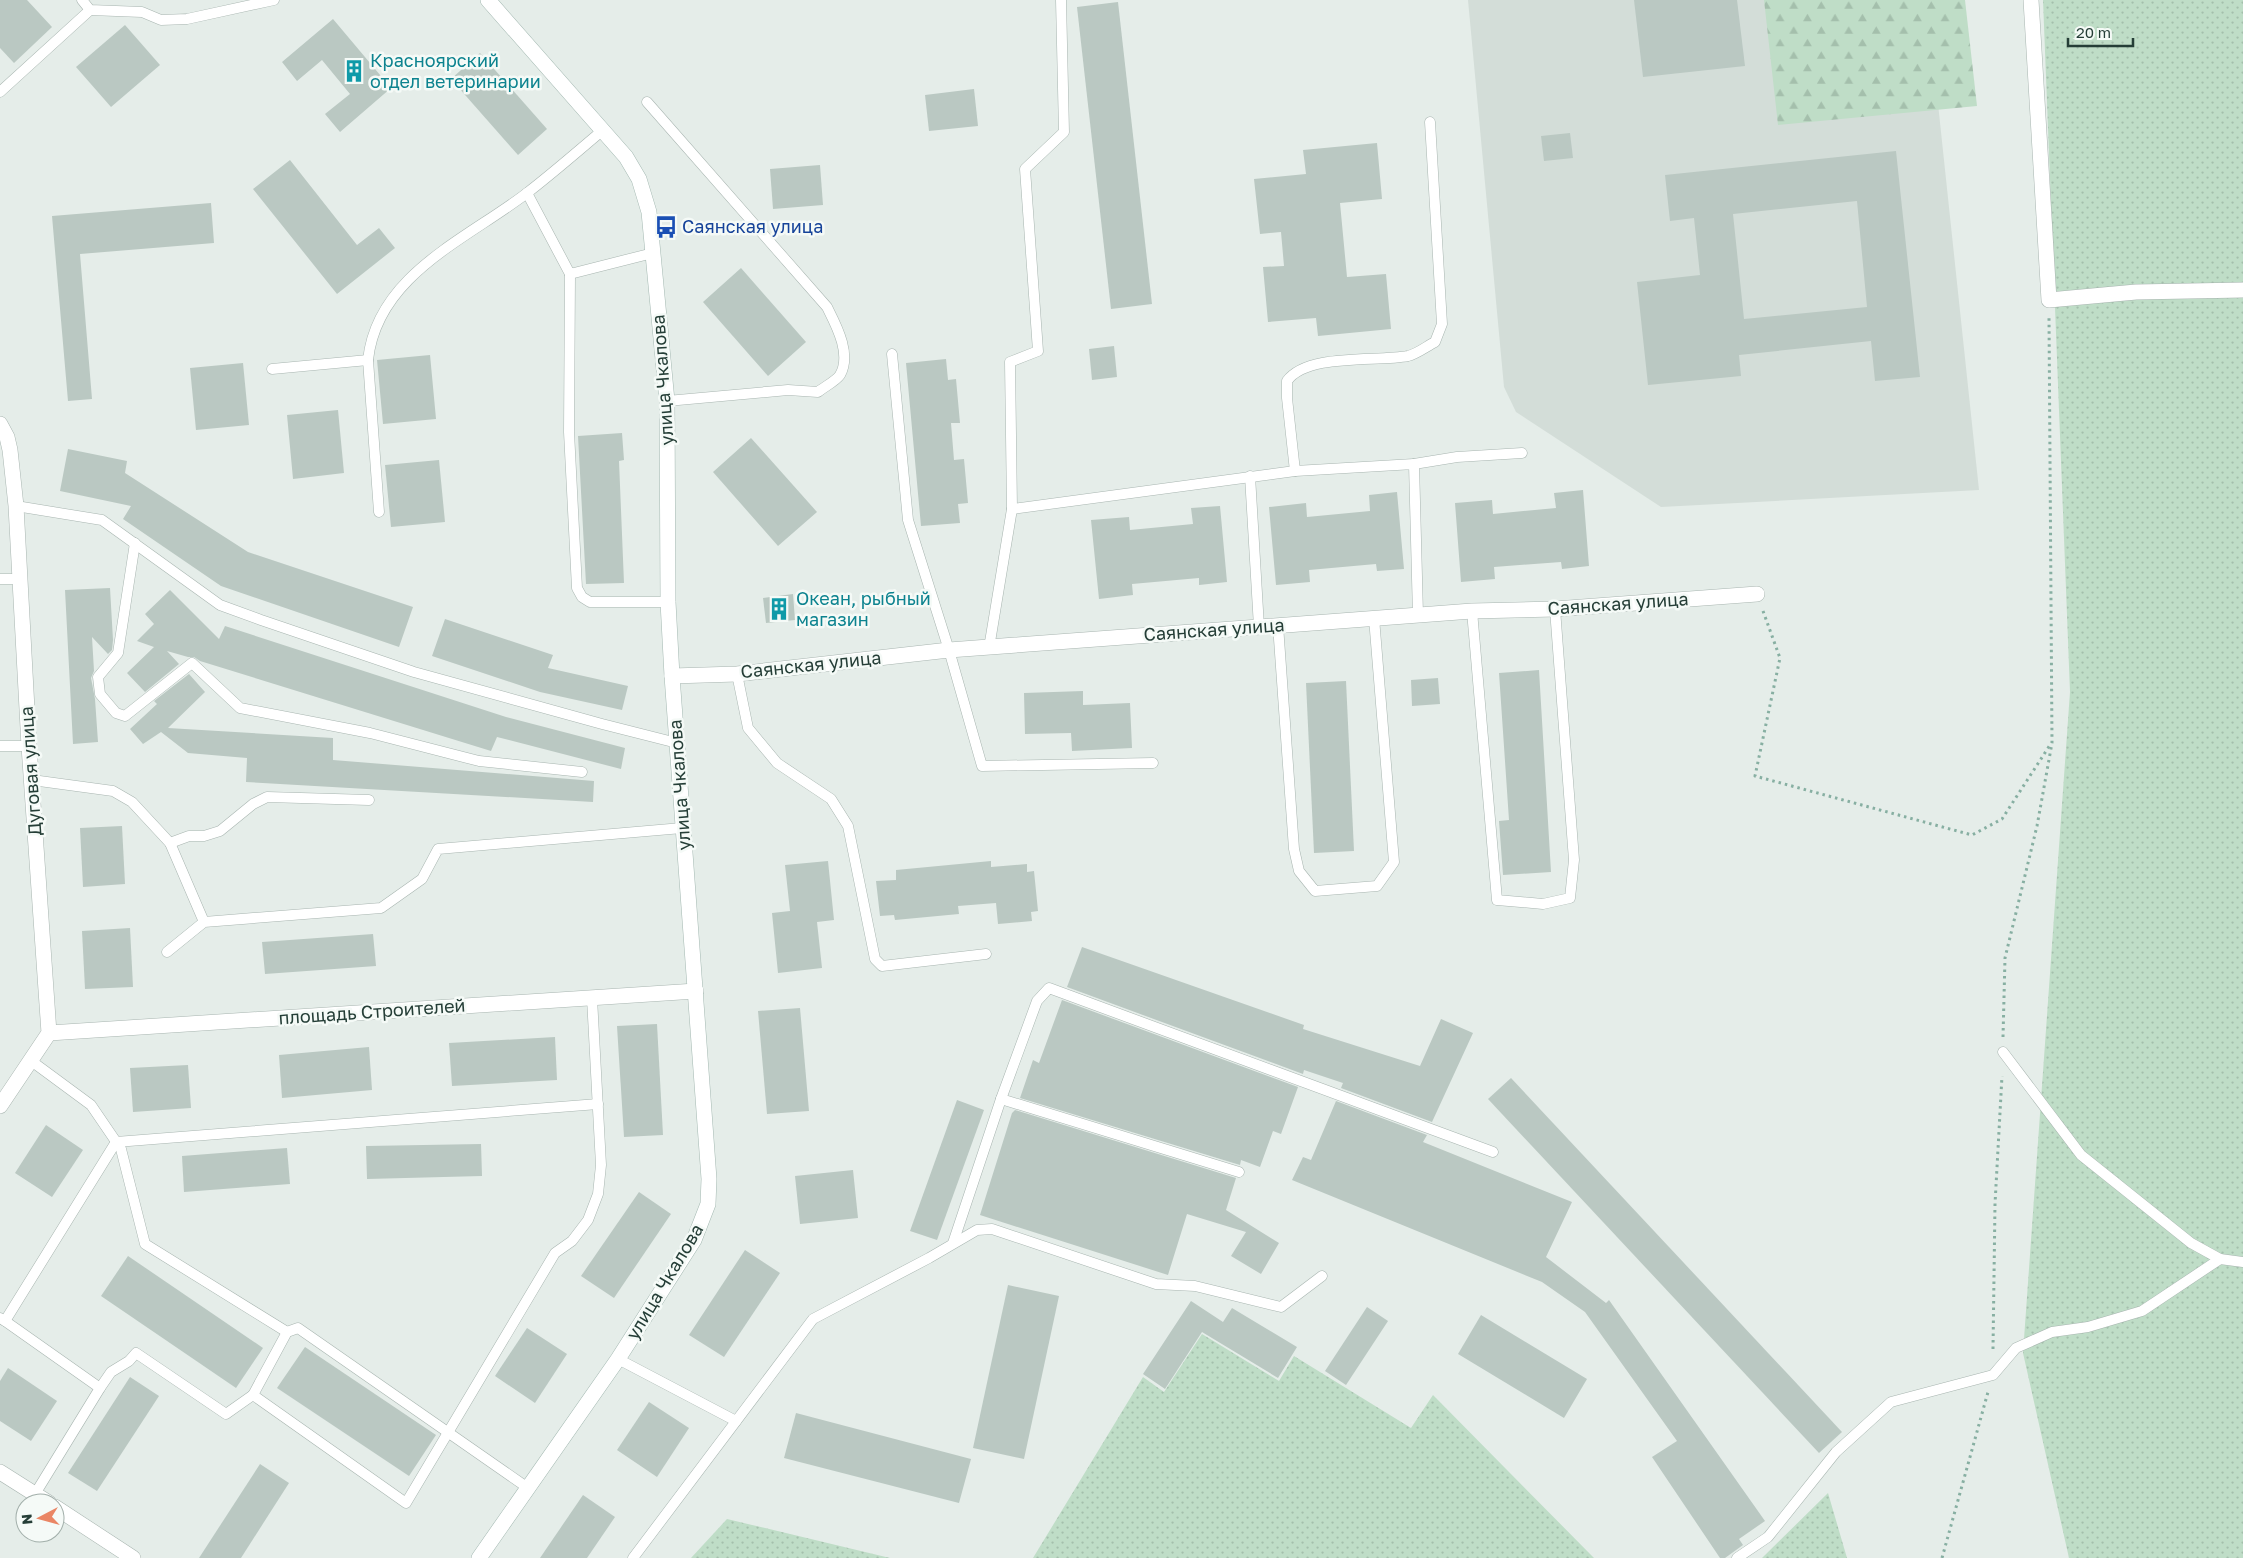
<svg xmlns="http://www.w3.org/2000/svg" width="2243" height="1558" viewBox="0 0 2243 1558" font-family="'Golos Text',sans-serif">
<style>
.built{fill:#d3ddd8}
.forest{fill:url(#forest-firs)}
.garden{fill:url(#garden-dots)}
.building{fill:#bac8c2;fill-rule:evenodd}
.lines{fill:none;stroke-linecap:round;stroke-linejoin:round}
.service-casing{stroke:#a8b5b0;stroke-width:11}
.minor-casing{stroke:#a8b5b0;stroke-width:16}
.tertiary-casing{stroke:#a8b5b0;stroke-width:16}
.secondary-casing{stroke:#a3b8b1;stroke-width:16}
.path{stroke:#87afa2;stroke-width:3;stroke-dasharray:2.5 4;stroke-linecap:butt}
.service{stroke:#fff;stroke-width:10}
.minor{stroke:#fff;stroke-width:15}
.tertiary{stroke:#fff;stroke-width:15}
.secondary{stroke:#fff;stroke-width:15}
.labels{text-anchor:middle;stroke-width:5;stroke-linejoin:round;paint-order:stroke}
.culture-label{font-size:18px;fill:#0d838f;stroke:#f5faf7;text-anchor:start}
.transit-label{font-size:18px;fill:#164399;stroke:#f5faf7;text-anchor:start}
.street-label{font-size:18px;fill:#253e37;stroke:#f5faf7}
</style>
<defs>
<pattern id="forest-firs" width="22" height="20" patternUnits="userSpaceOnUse" patternTransform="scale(1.25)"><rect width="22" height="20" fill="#bfddc7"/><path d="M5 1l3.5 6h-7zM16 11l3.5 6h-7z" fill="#a4bfac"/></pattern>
<pattern id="garden-dots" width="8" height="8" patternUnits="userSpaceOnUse" patternTransform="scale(1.25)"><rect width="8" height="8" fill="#bfddc7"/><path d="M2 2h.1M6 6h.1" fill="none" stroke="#a4bfac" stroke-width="1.8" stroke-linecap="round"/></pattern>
</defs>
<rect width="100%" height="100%" fill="#e5ede9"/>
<path class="built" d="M1468,0H1927L1979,490L1661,507L1516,412L1504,387Z"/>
<path class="forest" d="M1764,0H1965L1977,106L1778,125Z"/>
<g class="garden">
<path d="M2043,0H2243V1558H2069L2023,1353L2070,692Z"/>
<path d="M1202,1334L1279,1381L1294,1356L1411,1428L1433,1395L1594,1558H1033L1143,1377L1164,1392Z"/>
<path d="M1828,1493L1847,1558H1762Z"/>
<path d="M727,1519L890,1558H691Z"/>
</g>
<g class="building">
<path d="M0,0H27L52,27L14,63L0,48Z"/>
<path d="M1634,0H1737L1745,66L1643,77Z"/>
<path d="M1118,2L1152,304L1111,309L1077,7Z"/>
<path d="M333,19L391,88L340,132L325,114L350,94L322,60L297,81L282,62Z"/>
<path d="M125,25L160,65L111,107L76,67Z"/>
<path d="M480,53L547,129L518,155L451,79Z"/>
<path d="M974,89L978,126L929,131L925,95Z"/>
<path d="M1570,133L1573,158L1544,161L1541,136Z"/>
<path d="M1377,143L1382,199L1340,203L1347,277L1386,274L1391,329L1318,336L1316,318L1268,322L1263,267L1284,266L1281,232L1260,234L1254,179L1306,174L1303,150Z"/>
<path d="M1896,151L1920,377L1875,381L1871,341L1739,355L1741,376L1648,385L1637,282L1700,275L1694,218L1670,221L1665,175ZM1857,201L1867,307L1744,319L1733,214Z"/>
<path d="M290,160L357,245L379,228L395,248L337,294L253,189Z"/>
<path d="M820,165L823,205L773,209L770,169Z"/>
<path d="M211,203L214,243L80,254L92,399L68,401L52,216Z"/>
<path d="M741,268L806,342L768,376L703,302Z"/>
<path d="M1114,346L1117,377L1092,380L1089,349Z"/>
<path d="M430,355L436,419L383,424L377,360Z"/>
<path d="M946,359L948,380L956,379L960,423H951L954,460L964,459L968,503L958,504L960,523L921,526L906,363Z"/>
<path d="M243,363L249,425L196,430L190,368Z"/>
<path d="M338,410L344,473L293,479L287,415Z"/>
<path d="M622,433L624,460L619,461L624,583L586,584L578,436Z"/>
<path d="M751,438L817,512L778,546L713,472Z"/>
<path d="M68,449L127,461L125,473L248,552L413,607L399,647L221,586L123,519L131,506L60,491Z"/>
<path d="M439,460L445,522L391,527L385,465Z"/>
<path d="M1583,490L1589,566L1562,569L1561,562L1494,567L1495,579L1461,582L1455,503L1492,500L1493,514L1556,508L1554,493Z"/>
<path d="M1397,492L1404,569L1377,571L1376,564L1309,570L1310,582L1276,585L1269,507L1306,503L1307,517L1370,511L1369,495Z"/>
<path d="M1220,506L1227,582L1199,585V578L1132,584L1133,595L1099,599L1091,520L1129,517L1130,530L1193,524L1191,508Z"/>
<path d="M110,588L113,640L112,650L108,654L92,637L94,671L91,678L95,699L98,742L73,744L65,590Z"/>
<path d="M170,590L219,639L225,626L506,717L625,748L621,769L497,737L491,751L200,661L194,657H188L167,651L179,664L145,692L127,673L154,647L137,641L154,624L145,614Z"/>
<path d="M793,594L795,620L766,623L763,598Z"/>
<path d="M445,619L553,655L548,668L628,686L622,710L540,692L432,656Z"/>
<path d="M1539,670L1551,872L1503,875L1499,821L1509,820L1499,673Z"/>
<path d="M189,674L205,692L168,728L333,738V760L594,781L593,802L246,782L247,758L188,753L161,732L143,744L130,729L157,704L154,701Z"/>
<path d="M1438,678L1440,704L1412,706L1411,680Z"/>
<path d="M1346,681L1354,851L1314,853L1306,683Z"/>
<path d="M1083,691V705L1130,703L1132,748L1072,751L1071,733L1025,734L1024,693Z"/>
<path d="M122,826L125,884L83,887L80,828Z"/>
<path d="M828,861L834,920L817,922L822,968L778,973L772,913L790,911L785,865Z"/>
<path d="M991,861V867L1027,864V872L1034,871L1038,911L1031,912L1032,921L998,924L996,903L958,906L959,914L895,920L894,915L880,916L876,881L896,880V870Z"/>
<path d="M130,928L133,987L85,989L82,931Z"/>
<path d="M373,934L376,966L265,974L262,942Z"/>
<path d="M1082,947L1304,1025L1303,1029L1420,1066L1441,1019L1473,1033L1432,1122L1341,1088L1343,1083L1304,1070L1303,1074L1067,987Z"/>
<path d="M1062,1000L1298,1087L1281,1134L1273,1131L1260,1167L1241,1160L1240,1165L1020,1098L1033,1060L1039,1063Z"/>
<path d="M800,1008L809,1111L767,1114L758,1011Z"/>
<path d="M657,1024L663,1135L624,1137L617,1026Z"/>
<path d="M555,1037L557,1080L452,1086L449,1043Z"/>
<path d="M369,1047L372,1090L282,1098L279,1055Z"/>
<path d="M188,1065L191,1108L133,1112L130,1068Z"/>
<path d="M1511,1078L1842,1432L1819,1453L1488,1099Z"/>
<path d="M957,1100L984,1110L937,1240L910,1231Z"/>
<path d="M1336,1101L1427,1135L1423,1142L1572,1202L1546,1257L1606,1303L1609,1300L1765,1521L1739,1539L1743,1545L1725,1558H1720L1652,1457L1677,1441L1585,1312L1542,1282L1292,1180L1303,1157L1311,1160Z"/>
<path d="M1015,1110L1236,1178L1226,1210L1279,1243L1261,1274L1231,1256L1246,1232L1187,1214L1168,1275L980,1215L1012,1113Z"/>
<path d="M46,1125L83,1150L52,1197L15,1173Z"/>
<path d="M481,1144L482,1176L367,1179L366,1146Z"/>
<path d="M287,1148L290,1184L184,1192L182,1156Z"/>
<path d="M853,1170L858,1218L800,1224L795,1176Z"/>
<path d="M639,1192L671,1214L614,1298L581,1276Z"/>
<path d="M745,1250L780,1273L724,1357L689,1335Z"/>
<path d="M128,1256L263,1348L236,1388L101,1296Z"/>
<path d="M1008,1285L1059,1296L1024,1459L973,1448Z"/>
<path d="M1191,1301L1223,1322L1232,1308L1297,1347L1278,1378L1202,1332L1165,1389L1143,1374Z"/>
<path d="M1367,1307L1388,1321L1346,1385L1325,1371Z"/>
<path d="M1481,1315L1587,1379L1564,1418L1458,1354Z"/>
<path d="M527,1328L567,1354L535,1403L495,1376Z"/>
<path d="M305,1347L436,1435L409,1476L277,1388Z"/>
<path d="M8,1368L57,1401L31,1441L0,1421V1381Z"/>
<path d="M130,1377L159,1396L97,1491L68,1473Z"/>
<path d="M649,1402L689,1428L657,1477L617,1450Z"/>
<path d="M796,1413L971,1459L959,1503L784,1458Z"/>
<path d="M260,1464L289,1483L241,1558H199Z"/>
<path d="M583,1495L615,1517L587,1558H540Z"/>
</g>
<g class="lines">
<defs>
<g id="service">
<path d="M82,0L90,10L142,12L161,20L187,19L274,0"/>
<path d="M0,92L90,10"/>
<path d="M647,102L827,307C836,325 852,354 840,375C836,381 824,387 818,392L788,390L667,401"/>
<path d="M527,193L570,274L653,253"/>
<path d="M570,274L569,432L577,588L582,597L590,602H668"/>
<path d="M892,354L908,520L949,650L982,766L1153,763"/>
<path d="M272,369L368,360"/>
<path d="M1414,464L1457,457L1522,453"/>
<path d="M1295,471L1414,464L1418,615"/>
<path d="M1250,476L1259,627"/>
<path d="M16,506L102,520L220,605L261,620L414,672L602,724L677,743"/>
<path d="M1012,509L1295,471L1287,398V381C1307,353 1376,362 1408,356C1417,354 1427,346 1435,342L1442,324L1430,122"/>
<path d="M379,512L368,360C377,275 467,239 527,193C553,173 578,151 603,130"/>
<path d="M135,543L118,653L98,677L100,694L116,713L125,716L192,663L240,708L370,733L479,761L582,772"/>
<path d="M0,579H20"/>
<path d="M1472,611L1497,900L1543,904L1570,898L1574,860L1555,609"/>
<path d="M1278,625L1294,849L1299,871L1315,891L1377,886L1394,862L1374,618"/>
<path d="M989,648L1012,509L1010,362L1038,351L1025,169L1064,132L1061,0"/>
<path d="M737,674L748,728L777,763L831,799L848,826L875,959L882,966L986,954"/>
<path d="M0,746H29"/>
<path d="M32,780L113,791L132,802L170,843L204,922"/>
<path d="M170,843L189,836H204L220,831L253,804L267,797L369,800"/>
<path d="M167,952L204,922L381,908L422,879L438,849L682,828"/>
<path d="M2003,1052L2081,1155L2191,1243L2220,1259L2243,1262"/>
<path d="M30,1060L91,1105L121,1149L145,1244L287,1332"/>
<path d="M1001,1099L1037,1001L1049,988C1197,1044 1345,1096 1493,1152"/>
<path d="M953,1243L1001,1099L1239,1172"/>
<path d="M0,1318L5,1321L116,1142L598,1104"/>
<path d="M5,1321L100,1388L35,1494"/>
<path d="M618,1359L736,1421"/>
<path d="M100,1388L111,1372L129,1361L136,1353L226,1414L253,1395L287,1332L298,1328L528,1488"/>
<path d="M253,1395L406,1503L555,1253L572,1241L588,1220L598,1194L601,1165L592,998"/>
<path d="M633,1558L813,1319L929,1258L977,1230L992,1229L1156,1284L1195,1286L1281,1307L1322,1276"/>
<path d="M1737,1558L1768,1537L1836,1452L1891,1402L1993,1375L2016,1348L2052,1332L2088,1327L2142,1311L2220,1259"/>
</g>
<g id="minor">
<path d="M2031,0L2049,300L2136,292L2243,290"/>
<path d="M49,1033L696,991"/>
<path d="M0,1472L49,1503"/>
<path d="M55,1507L133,1558"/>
</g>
<g id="tertiary">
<path d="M0,424L7,437L10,450L16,506L29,746L49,1033L0,1106"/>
<path d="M672,676L737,674L949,650L1259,627L1472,611L1555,609L1757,594"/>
</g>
<path id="secondary" d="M479,1558L618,1359L694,1240L708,1204L709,1179L672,676L668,602L667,401L649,212L639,179L626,157L488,0"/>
</defs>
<use href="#service" class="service-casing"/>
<use href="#minor" class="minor-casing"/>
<use href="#tertiary" class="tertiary-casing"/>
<use href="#secondary" class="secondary-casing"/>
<g class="path">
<path d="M1763,611L1780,658L1755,776L1972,835L2002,819L2050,745"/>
<path d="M2003,1037L2005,958L2037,826L2052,743L2049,318"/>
<path d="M1993,1349L1995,1204L2002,1076"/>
<path d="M1942,1558L1988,1392"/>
</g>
<use href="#service" class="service"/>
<use href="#minor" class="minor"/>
<use href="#tertiary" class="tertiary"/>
<use href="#secondary" class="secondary"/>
</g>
<defs>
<symbol id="building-bare" viewBox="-9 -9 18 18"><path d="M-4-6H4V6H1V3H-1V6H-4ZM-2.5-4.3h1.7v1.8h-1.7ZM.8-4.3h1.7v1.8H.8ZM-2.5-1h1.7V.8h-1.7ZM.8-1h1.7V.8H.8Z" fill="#0f9aa8" stroke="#f5faf7" stroke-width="2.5" paint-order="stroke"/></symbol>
<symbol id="bus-bare" viewBox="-9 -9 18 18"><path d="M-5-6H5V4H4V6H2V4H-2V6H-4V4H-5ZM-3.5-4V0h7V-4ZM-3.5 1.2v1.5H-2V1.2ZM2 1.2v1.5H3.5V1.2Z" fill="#1a4fb4" stroke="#f5faf7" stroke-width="2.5" paint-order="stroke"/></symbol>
</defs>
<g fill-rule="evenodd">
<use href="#building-bare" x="338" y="55" width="32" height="32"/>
<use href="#bus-bare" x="650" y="211" width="32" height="32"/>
<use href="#building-bare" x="763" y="593" width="32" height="32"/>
</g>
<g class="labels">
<g class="culture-label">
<text x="370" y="67">Красноярский<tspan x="370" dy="21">отдел ветеринарии</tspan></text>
<text x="796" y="605">Океан, рыбный<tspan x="796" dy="21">магазин</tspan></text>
</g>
<g class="transit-label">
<text x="682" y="233">Саянская улица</text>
</g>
<g class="street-label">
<text transform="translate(663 380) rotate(-94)" y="6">улица Чкалова</text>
<text transform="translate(1618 604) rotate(-4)" y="6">Саянская улица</text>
<text transform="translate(1214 630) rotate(-4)" y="6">Саянская улица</text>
<text transform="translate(811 665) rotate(-6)" y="6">Саянская улица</text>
<text transform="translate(31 771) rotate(-94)" y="6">Дуговая улица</text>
<text transform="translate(680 785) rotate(-94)" y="6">улица Чкалова</text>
<text transform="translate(372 1012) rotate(-4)" y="6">площадь Строителей</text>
<text transform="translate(665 1282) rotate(-59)" y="6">улица Чкалова</text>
</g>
</g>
<g transform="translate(40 1518) rotate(264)"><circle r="24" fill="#f5faf7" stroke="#a2afaa"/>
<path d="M0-4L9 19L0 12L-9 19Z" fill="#ea8665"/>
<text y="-8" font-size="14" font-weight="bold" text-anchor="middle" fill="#253e37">N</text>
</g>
<path d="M2068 38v8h65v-8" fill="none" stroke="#253e37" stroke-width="2.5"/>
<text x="2076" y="38" font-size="15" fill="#253e37" stroke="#f5faf7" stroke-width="4" paint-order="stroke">20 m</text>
</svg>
